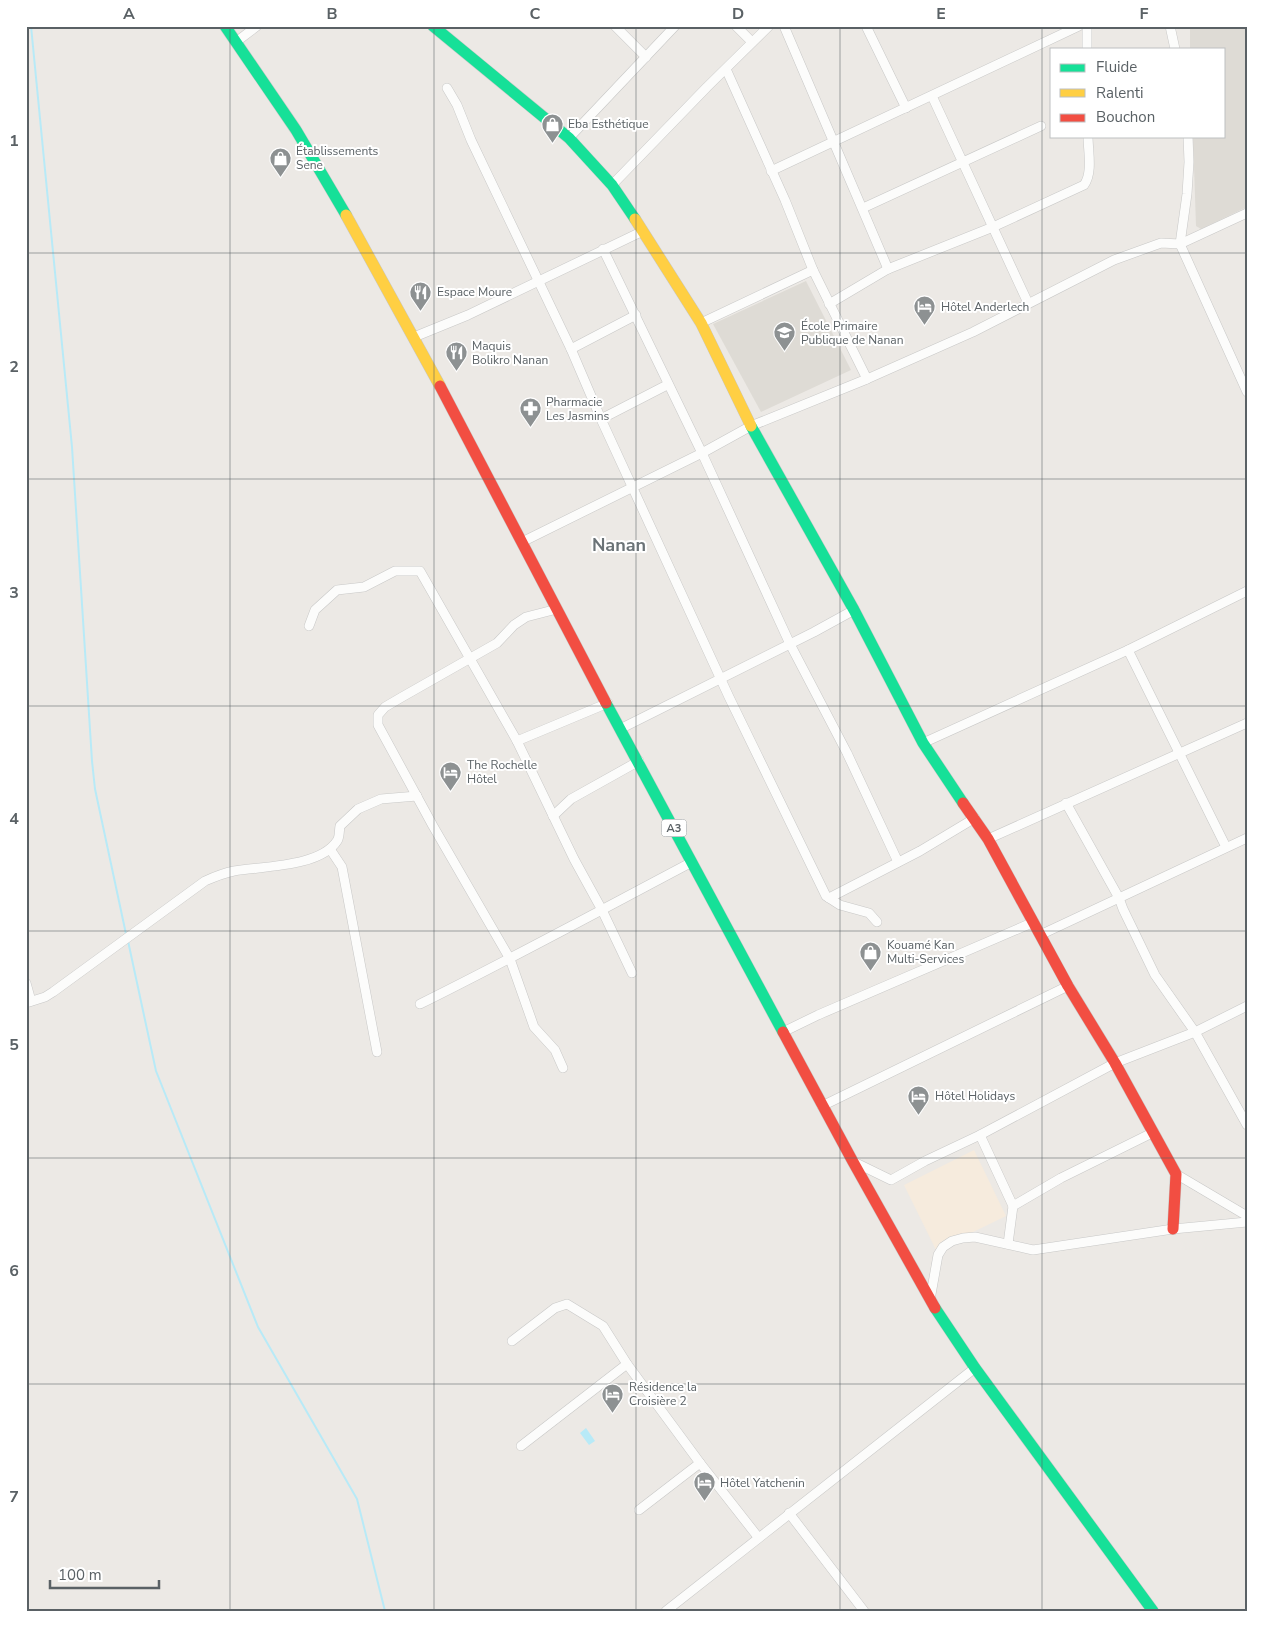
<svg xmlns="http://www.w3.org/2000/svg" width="1273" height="1637" viewBox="0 0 1273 1637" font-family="'Nunito Sans',sans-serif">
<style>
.commercial{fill:#f6ebdd}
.education{fill:#dedbd5}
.water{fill:#b8eaf7}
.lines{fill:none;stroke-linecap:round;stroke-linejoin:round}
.stream{stroke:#b8eaf7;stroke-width:2}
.street-casing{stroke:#c8c8c7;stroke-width:10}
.fast-casing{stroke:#c7c8c7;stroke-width:12}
.slow-casing{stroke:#c7c8c7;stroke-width:12}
.jam-casing{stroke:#c7c8c7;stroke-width:12}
.street{stroke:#fcfcfb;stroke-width:9}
.fast{stroke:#16e098;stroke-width:11}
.slow{stroke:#ffcf43;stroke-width:11}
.jam{stroke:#f24e42;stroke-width:11}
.grid{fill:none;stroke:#5a6165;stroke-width:1;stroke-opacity:0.55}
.labels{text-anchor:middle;stroke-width:4;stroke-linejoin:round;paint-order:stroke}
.shield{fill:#fff;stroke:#8c9093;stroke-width:1}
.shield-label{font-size:11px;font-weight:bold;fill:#5a6165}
.poi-label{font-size:12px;fill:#5a6165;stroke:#fff;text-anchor:start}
.district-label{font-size:18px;font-weight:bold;fill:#6b7377;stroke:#fff}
.neatline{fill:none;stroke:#5a6165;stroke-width:2}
.grid-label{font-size:16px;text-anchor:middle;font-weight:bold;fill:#5a6165}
</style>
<rect width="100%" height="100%" fill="#ece9e5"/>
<path class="commercial" d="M974,1150L1006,1216L936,1250L904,1185Z"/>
<g class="education">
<path d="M1190,26H1247V207L1201,229L1196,226L1193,136H1224V49H1190Z"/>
<path d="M806,281L851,370L761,412L713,324Z"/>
</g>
<path class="water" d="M586,1428L595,1441L589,1445L580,1433Z"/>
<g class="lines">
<g class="stream">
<path d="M31,26L72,447L92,761L95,789L126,934"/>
<path d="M128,941L156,1071L258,1327L357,1499L385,1611"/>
</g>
<defs>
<g id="street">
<path d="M615,26L646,57"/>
<path d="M736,26L752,42"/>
<path d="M784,26L888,269"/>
<path d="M866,26L906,108"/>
<path d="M1087,26V49"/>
<path d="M1170,26L1175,49"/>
<path d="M236,42L257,26"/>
<path d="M726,69L785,200L813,270L867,379"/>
<path d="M447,88L457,105L471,140L571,349L601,419L729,697L826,896L840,905L869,913L877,922"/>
<path d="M932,96L1028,303"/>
<path d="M1188,136L1189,162L1187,194L1180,244L1247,392"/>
<path d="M569,138L675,26"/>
<path d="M771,171L1079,26"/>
<path d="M612,185L707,87L769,26"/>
<path d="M863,208L1041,126"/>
<path d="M829,304L888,269L993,227L1084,185C1093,173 1088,151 1088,136"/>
<path d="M701,323L813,270"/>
<path d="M414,337L468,315L643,231"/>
<path d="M571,349L636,315"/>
<path d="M601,419L667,385"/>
<path d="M522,542L702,453L603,249"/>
<path d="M557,609L526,617L514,625L497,643L402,697L385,707L378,715V725L433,826L510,959L534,1027L555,1050L563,1068"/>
<path d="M309,626L315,610L337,590L364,587L395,571H420L517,741L574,859L602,910L632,973"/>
<path d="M1128,650L1226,847"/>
<path d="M620,729L814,632L854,610"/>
<path d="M517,741L608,703"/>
<path d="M923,743L1128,650L1247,591"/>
<path d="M1066,803L1119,898L1123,909L1155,975L1195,1032L1247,1125"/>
<path d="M553,816L571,799L639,761"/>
<path d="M988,839L1247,723"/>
<path d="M330,849L342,867L377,1052"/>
<path d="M898,862L847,753L790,644L702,453L751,426L867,379L973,332L1114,260L1161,243L1180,244L1247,213"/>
<path d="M829,898L920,851L975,818"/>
<path d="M1040,935L1247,838"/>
<path d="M26,983L31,1001"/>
<path d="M26,1003L45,997L53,992L205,881C214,877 224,873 234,871C263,866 320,867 337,841C340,837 339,830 340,826L358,809L381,799L417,796"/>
<path d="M420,1004C511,959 601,910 692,862"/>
<path d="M783,1032L818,1015L1034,922"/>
<path d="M822,1106L1068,986"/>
<path d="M980,1135L1013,1206"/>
<path d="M854,1162L891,1180L925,1161L980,1135L1115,1063L1195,1032L1247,1006"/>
<path d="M1176,1174L1247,1216"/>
<path d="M1008,1244L1013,1206L1061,1178L1154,1132"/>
<path d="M930,1300L938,1255L943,1247L952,1241L963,1238L975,1237L1033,1250L1173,1229L1247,1222"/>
<path d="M512,1341L555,1308L567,1304L603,1326L627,1364L700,1463L758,1537"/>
<path d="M521,1446L627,1364"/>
<path d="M639,1510L700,1463"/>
<path d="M789,1513L864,1611"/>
<path d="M666,1611L975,1368"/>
</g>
<g id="fast">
<path d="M225,26L296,130L346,215"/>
<path d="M433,26L569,138L612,185L635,219"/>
<path d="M751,426L854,610L923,743L963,803"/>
<path d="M606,703L783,1032"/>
<path d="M935,1308L975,1368L1153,1611"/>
</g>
<g id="slow">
<path d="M346,215L440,386"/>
<path d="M635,219L701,323L751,426"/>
</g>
<g id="jam">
<path d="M440,386L606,703"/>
<path d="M963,803L988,839L1068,986L1115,1063L1176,1174L1173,1229"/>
<path d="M783,1032L852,1160L935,1308"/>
</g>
</defs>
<use href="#street" class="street-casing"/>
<use href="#fast" class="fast-casing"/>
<use href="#slow" class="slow-casing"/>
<use href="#jam" class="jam-casing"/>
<use href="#street" class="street"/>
<use href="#fast" class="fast"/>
<use href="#slow" class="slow"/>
<use href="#jam" class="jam"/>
</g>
<path class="grid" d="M230,26V1611M434,26V1611M636,26V1611M840,26V1611M1042,26V1611M26,253H1247M26,479H1247M26,706H1247M26,931H1247M26,1158H1247M26,1384H1247"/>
<defs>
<symbol id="shop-pin" viewBox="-11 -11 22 30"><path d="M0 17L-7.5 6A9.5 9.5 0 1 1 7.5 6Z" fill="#8d9192" stroke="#fff"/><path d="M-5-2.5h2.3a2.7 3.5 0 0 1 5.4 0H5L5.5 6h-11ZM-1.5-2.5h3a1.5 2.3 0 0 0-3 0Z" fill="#fff"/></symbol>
<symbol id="restaurant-pin" viewBox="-11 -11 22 30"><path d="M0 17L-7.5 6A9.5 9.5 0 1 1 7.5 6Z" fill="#8d9192" stroke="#fff"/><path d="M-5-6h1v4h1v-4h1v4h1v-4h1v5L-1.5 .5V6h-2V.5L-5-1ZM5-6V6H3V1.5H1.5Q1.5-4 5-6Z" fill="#fff"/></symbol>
<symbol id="hotel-pin" viewBox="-11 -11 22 30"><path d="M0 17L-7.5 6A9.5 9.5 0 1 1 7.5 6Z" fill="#8d9192" stroke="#fff"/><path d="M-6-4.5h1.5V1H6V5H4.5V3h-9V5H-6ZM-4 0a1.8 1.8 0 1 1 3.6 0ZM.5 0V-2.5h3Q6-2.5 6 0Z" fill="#fff"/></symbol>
<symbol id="school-pin" viewBox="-11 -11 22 30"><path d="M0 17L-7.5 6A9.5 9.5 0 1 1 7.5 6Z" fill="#8d9192" stroke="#fff"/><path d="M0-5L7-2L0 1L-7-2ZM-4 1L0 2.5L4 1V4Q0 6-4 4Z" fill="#fff"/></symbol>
<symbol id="pharmacy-pin" viewBox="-11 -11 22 30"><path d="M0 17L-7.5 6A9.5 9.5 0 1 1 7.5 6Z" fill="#8d9192" stroke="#fff"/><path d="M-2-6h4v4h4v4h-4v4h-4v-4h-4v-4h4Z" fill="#fff"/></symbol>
</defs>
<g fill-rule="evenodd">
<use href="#shop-pin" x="540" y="112" width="25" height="34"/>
<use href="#shop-pin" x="268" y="146" width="25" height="34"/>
<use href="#restaurant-pin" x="408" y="280" width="25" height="34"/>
<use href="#hotel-pin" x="912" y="294" width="25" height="34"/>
<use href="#school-pin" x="772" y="320" width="25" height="34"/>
<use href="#restaurant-pin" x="444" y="340" width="25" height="34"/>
<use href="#pharmacy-pin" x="518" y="396" width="25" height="34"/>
<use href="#hotel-pin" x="438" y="760" width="25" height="34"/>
<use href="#shop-pin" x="858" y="940" width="25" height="34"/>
<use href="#hotel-pin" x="906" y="1084" width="25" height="34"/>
<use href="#hotel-pin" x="600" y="1382" width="25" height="34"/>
<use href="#hotel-pin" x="692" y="1470" width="25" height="34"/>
</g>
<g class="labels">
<rect class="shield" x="661.5" y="819.5" width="25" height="17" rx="4"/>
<g class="shield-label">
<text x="674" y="832">A3</text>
</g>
<g class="poi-label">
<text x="568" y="128">Eba Esthétique</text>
<text x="296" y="155">Établissements<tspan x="296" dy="14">Sene</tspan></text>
<text x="437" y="296">Espace Moure</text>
<text x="941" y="311">Hôtel Anderlech</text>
<text x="801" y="330">École Primaire<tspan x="801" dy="14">Publique de Nanan</tspan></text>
<text x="472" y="350">Maquis<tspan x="472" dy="14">Bolikro Nanan</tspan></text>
<text x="546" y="406">Pharmacie<tspan x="546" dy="14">Les Jasmins</tspan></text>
<text x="467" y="769">The Rochelle<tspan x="467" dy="14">Hôtel</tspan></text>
<text x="887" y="949">Kouamé Kan<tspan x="887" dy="14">Multi-Services</tspan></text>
<text x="935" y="1100">Hôtel Holidays</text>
<text x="629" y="1391">Résidence la<tspan x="629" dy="14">Croisière 2</tspan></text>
<text x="720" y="1487">Hôtel Yatchenin</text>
</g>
<g class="district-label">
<text x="619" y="551">Nanan</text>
</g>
</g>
<rect width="1273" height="1637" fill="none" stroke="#ffffff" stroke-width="55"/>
<rect x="1050" y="48" width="175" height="90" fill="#ffffff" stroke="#bdc0c1"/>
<rect x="1060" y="64" width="25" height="8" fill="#16e098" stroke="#bdc0c1"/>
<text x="1096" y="72" font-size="15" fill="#5a6165">Fluide</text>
<rect x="1060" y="89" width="25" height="8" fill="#ffcf43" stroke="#bdc0c1"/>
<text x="1096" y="98" font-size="15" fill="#5a6165">Ralenti</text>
<rect x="1060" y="114" width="25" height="8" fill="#f24e42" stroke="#bdc0c1"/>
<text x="1096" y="122" font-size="15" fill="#5a6165">Bouchon</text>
<path d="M50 1580v8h109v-8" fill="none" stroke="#5a6165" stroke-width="2.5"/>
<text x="58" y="1580" font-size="15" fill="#5a6165" stroke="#ffffff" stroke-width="4" paint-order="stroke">100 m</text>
<rect x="28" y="28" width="1218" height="1582" class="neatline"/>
<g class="grid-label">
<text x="129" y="19">A</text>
<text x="332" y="19">B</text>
<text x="535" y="19">C</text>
<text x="738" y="19">D</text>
<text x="941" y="19">E</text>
<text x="1144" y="19">F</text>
<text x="14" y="146">1</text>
<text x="14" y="372">2</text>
<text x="14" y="598">3</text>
<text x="14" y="824">4</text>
<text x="14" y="1050">5</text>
<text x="14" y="1276">6</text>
<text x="14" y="1502">7</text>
</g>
</svg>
